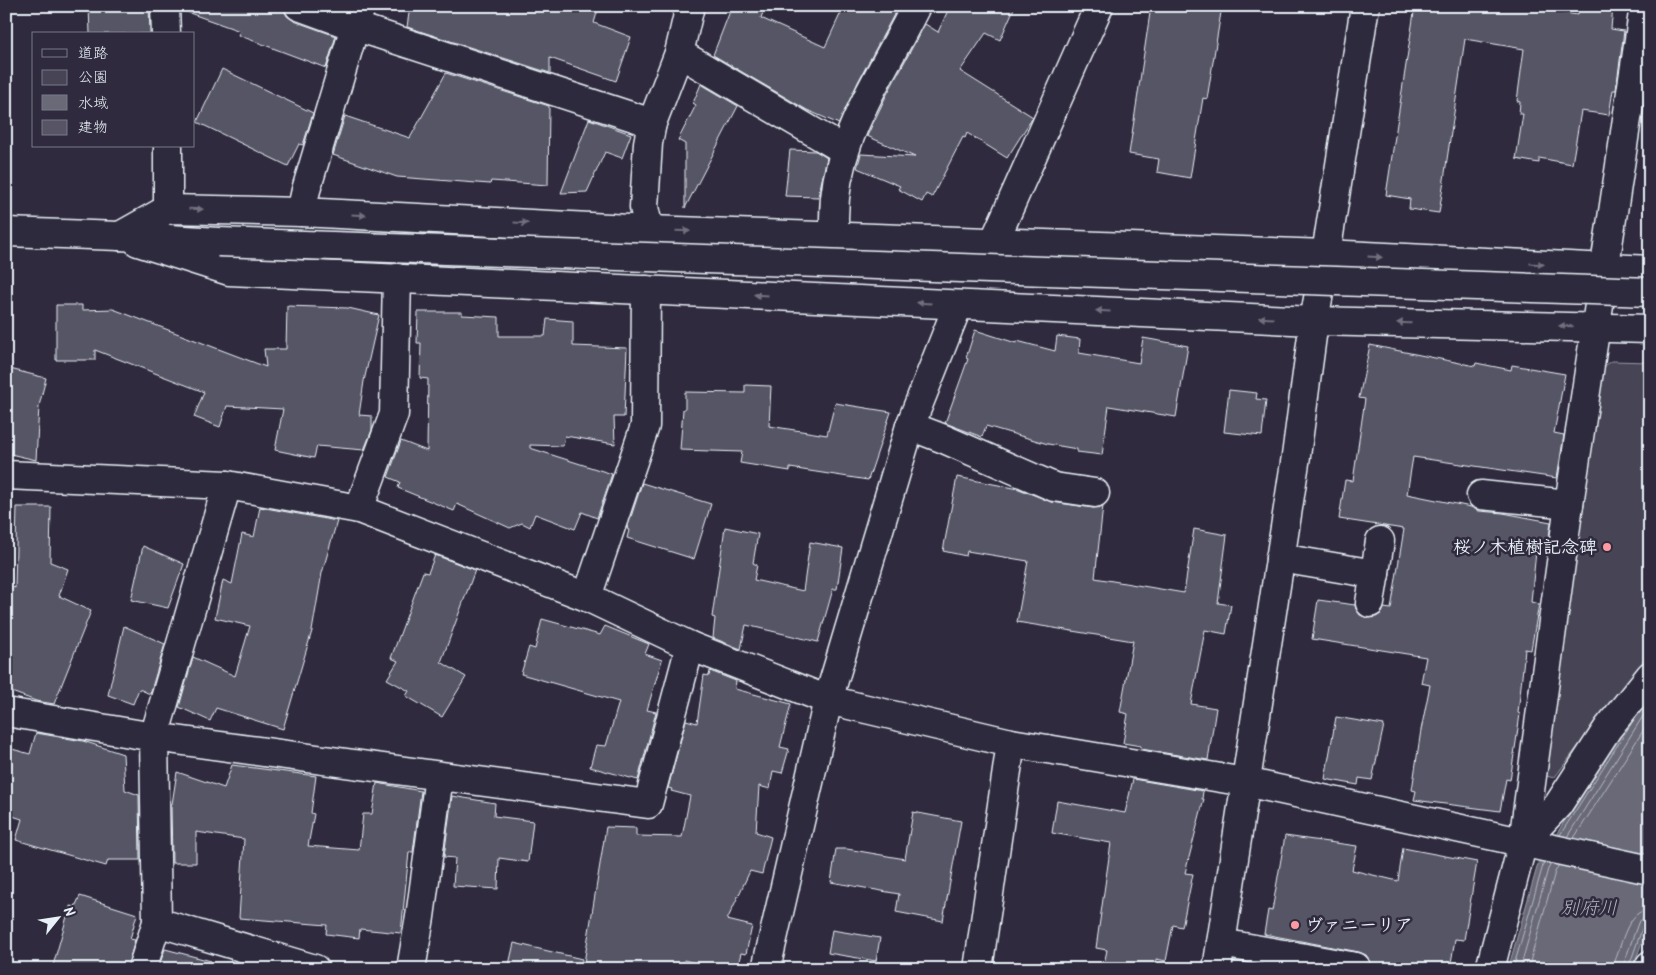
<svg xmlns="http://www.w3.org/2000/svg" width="1656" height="975" viewBox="0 0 1656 975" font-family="Kalam,'Klee One',sans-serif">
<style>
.green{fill:#464455;stroke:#979aa6}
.water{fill:#696978;stroke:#9c9fab}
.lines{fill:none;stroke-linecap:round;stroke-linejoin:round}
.shore{stroke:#b5bbc5;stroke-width:1}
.building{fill:#575565;stroke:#e8f1f8}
.minor-casing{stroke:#e8f1f8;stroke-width:31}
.tertiary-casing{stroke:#e8f1f8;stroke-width:31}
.minor{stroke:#2f2a3d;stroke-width:28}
.tertiary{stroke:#2f2a3d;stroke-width:28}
.tertiary-bridge-casing{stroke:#e8f1f8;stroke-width:31;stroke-linecap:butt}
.tertiary-bridge{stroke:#2f2a3d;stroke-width:28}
.oneway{fill:#70707e}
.poi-dot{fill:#ff9aa2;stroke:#2f2a3d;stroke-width:2}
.labels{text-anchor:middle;stroke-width:5;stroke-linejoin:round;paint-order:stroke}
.poi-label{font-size:18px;font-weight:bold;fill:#e8f1f8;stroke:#2f2a3d;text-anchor:end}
.water-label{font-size:19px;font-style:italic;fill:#afb4be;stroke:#2f2a3d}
</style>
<rect width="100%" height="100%" fill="#2f2a3d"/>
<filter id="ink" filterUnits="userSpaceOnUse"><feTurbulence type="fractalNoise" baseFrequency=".02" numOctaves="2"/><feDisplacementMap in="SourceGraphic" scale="10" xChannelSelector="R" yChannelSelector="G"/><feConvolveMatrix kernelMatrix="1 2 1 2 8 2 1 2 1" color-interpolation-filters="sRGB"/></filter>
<g filter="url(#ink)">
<path class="green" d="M1612,361L1650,362V652L1554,778L1539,774L1600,369Z"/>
<path class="water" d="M1650,691V922L1632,969H1508L1538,864L1634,709Z"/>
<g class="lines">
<g class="shore">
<path d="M1560,835L1631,724"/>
<path d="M1567,837L1643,716L1650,708"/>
<path d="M1574,838L1650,720"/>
<path d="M1513,969L1544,862"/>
<path d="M1520,969L1548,869L1551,864"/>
<path d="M1528,969L1555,872L1559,865"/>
<path d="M1614,969L1615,961C1622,944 1627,910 1650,909"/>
<path d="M1622,969L1638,923L1643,918L1650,916"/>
<path d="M1628,969L1643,926L1646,923H1650"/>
</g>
</g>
<g class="building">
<path d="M89,6H149L150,34H90Z"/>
<path d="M181,6H273L284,10L287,16L294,21L336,36L326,68L238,35L240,31L181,10Z"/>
<path d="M410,6H599L594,23L631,37L616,81L550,58V73L407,27Z"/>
<path d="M732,6H750L763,12L761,18L825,47L844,6H891L897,9L858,82L839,124L807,110L713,55Z"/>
<path d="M950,6H1015L1000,40L986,33L960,71L1033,117L1007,158L967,133L965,138L963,137L932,197L926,194L922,202L898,189L900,186L857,168L861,154L915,157L867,136L886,96L925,24L938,32Z"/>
<path d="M1151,6H1222L1207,99L1203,98L1190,178L1157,172L1159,159L1129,154Z"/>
<path d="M1415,6H1519L1578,15L1579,6H1613L1611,29L1624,31L1616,90H1613L1609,115L1581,111L1572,164L1539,158V163L1516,159L1523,114H1519L1520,102L1517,101L1524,49L1465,39L1439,213L1409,209L1410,199L1386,195Z"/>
<path d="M222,69L313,113L303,145L299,144L288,166L197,122Z"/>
<path d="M446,73L549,106L548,185L491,181L490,184L397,177L333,155L345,116L410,138Z"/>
<path d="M701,84L738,106L685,208V144L678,140L696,105L693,103Z"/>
<path d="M589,119L631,134L622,158L605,152L587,192L561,193Z"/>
<path d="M790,150L816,151L827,158L818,197L785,196Z"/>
<path d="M56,305H82V310L113,309L266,367L264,349H286L287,306L348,308L379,315L364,381L359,415L372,416V430L364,450L317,446L314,458L275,450L283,409L227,406L220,427L194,417L204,392L95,350V360H56Z"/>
<path d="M418,312H462V315L499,317V336H545L547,319L573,321V346L627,348L624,417H614L615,444L565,436L563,446L530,445V448L612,474L597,518L582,512L575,529L535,514L530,527L522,523L510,528L457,504L454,511L398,488L400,482L388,477L401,441L427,451L428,379L420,378L421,343H417Z"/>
<path d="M975,330L1016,343L1017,341L1055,351L1057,336L1080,339L1079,353L1139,363L1143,338L1188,346L1176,417L1109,406L1102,455L1077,452V449L1048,444L986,426L982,437L945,423L968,359L966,358Z"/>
<path d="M1370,345L1475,366L1476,363L1511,370L1512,365L1565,374L1554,433L1564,435L1557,478L1413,457L1407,494L1471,507L1479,511L1503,513L1551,522L1547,553L1536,551L1531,602L1539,604L1531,650L1525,649L1518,713L1520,714L1516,742L1510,780L1506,779L1500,811L1414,800L1416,791L1412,790L1421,730L1430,685L1421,683L1426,657L1312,639L1318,600L1355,605L1356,609L1360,615L1368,618L1376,617L1382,613L1384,608L1391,609L1404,529L1339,519L1345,480L1353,481L1365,399L1359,398Z"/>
<path d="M6,368L46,378L39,406L36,460L6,453Z"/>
<path d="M745,385L771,386L769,426L827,435L835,403L891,412L868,480L790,468V471L740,463L742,452L680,450L683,409H685V392L745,393Z"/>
<path d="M1229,390L1257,393L1256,399L1266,400L1262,436L1224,432Z"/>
<path d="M957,477L1019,489L1052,502L1093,508L1103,506L1095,578L1184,593L1194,529L1227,535L1218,603L1231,605L1226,634L1205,630L1191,704L1216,708L1208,760L1141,749V746L1123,743L1128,714L1120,712L1133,641L1017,622L1028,561L967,551L966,556L943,551Z"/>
<path d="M642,483L711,504L694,559L627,538L629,530L627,529Z"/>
<path d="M17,507H51L50,562L68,569L59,596L91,611L54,704L36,701L6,690V585L15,588Z"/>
<path d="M260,507L337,521L322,573L312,631L283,729L216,708L210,721L179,707L193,657L235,676L250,626L215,618L223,580L232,584L242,534L254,537Z"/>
<path d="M725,527L758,534L753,563L757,565L754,580L803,591L810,542L843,548L837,589H833L818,642L746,625L741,649L713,638L715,618L712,617Z"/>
<path d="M143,546L184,564L168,608L131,600Z"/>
<path d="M435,555L475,570L441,662L466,677L442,717L406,696L409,691L387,679L398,661L391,658L423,572L428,573Z"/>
<path d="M542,619L600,635L605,626L649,644L645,654L662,660L647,710L656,712L638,780L590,767L596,745L606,746L619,702L521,674L529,647L535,649Z"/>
<path d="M124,626L165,644L150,694L139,689L133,704L108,695Z"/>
<path d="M710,671L736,681L735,689L791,704L780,747L789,749L782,773L773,771L770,789L759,786L756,832L771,837L762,874L750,871L727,920L752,926L746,954L741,953L737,969L712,964L710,967L684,960L680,969H583L606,827L636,828V836L682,837L690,796L671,791L672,789L668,788L686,720L697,723L704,675L709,676Z"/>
<path d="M1336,717L1384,725L1372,780L1359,778L1358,785L1325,779Z"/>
<path d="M36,733L83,741L123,754L125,790L139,795L140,860H108L106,866L16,840L22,819L6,814V766L12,749L30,754Z"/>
<path d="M232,765L316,776L311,813L314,814L308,846L359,850L363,814H372L377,783L421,791L413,852H409L401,933L360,929L359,938L326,934L327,925L239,918L244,839L196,832V863H172L171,804H172L177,772L224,788Z"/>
<path d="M1133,779L1203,791L1202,799H1204L1185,873L1193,874L1182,927L1173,925L1166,961L1156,959L1155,969H1103L1107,950L1096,948L1111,843L1052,833L1057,801L1125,813Z"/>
<path d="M452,796L495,803L494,816L533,821L528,862L499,858L498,889L453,886L455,858L444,857Z"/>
<path d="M913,812L961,821L943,921L896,912L899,894L831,882L836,849H847L905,859Z"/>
<path d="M1285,836L1357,846L1352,870L1398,881L1403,848L1477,862L1464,940L1455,939L1450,969H1371L1370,961L1366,955L1359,952L1264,934L1268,910L1272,911Z"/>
<path d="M80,896L137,914L130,939L135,940L127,969H52L70,906L75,907Z"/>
<path d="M832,930L880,938L876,961L828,953Z"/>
<path d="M514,943L582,959L581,969H508Z"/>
<path d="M165,949L211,961L210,969H158Z"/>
</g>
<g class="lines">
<defs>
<g id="minor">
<path d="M165,6L166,34"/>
<path d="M299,6L354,26L652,123"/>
<path d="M679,53L844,150"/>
<path d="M168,209V146"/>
<path d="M301,212L306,190L361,6"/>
<path d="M649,230L644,207L648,143L652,123L679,53L690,6"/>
<path d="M120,236L168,209L301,212L649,230L1326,254L1650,270"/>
<path d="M835,237C826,148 879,82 916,6"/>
<path d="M138,242L229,271L1314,321L1650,329"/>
<path d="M994,242L1099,6"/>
<path d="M910,426L944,439L1054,487L1095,493"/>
<path d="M6,475L227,485L359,509L587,597L690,646L828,700L1011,743L1245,782L1650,870"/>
<path d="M1481,495L1569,504"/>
<path d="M359,509L394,414L397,278"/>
<path d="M1280,558L1375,574"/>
<path d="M587,597L645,426L646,290"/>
<path d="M1370,603L1380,541"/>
<path d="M6,712L154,737L648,804L690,646"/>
<path d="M1523,842L1558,805L1608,728L1650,676"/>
<path d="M157,922L315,969"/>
<path d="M1221,943L1356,967"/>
<path d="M142,969L157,922L154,737L227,485"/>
<path d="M411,969L420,917L439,776"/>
<path d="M766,969L828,700L910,426L958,305"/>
<path d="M978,969L1011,743"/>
<path d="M1490,969L1523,842L1569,504L1644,6"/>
<path d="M1648,969L1650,965"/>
</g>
<g id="tertiary">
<path d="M6,232L120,236L218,242"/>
<path d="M1217,969L1296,456L1314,321L1326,254L1365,6"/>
</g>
</defs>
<use href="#minor" class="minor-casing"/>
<use href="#tertiary" class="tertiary-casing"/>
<use href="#minor" class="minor"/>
<use href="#tertiary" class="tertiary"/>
<defs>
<path id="tertiary-bridge" d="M218,242L1650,292"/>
</defs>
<use href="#tertiary-bridge" class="tertiary-bridge-casing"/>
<use href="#tertiary-bridge" class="tertiary-bridge"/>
</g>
<defs><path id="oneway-solid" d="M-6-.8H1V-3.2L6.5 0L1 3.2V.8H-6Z" transform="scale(1.25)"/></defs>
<g class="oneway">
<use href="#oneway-solid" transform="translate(196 209) rotate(1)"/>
<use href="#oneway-solid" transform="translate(359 215) rotate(3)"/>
<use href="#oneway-solid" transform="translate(521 223) rotate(3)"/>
<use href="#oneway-solid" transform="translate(683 231) rotate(2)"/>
<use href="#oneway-solid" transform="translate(1375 257) rotate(3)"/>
<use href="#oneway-solid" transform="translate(1537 264) rotate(3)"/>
<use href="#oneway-solid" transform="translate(761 295) rotate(-177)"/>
<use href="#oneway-solid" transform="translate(924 303) rotate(-177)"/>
<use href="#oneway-solid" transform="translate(1103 311) rotate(-177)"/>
<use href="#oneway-solid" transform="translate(1266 318) rotate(-177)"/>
<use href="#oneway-solid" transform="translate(1404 323) rotate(-179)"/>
<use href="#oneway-solid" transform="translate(1566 326) rotate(-179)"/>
</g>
</g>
<g class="poi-dot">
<circle cx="1607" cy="547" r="5"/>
<circle cx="1295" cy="925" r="5"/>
</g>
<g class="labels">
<g class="poi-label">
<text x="1597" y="553">桜ノ木植樹記念碑</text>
<text x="1305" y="931" text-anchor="start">ヴァニーリア</text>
</g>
<g class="water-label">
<text x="1589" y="914">別府川</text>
</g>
</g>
<rect width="1656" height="975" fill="none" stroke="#2f2a3d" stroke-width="25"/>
<rect x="12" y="12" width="1631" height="950" fill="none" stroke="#e8f1f8" stroke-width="2" filter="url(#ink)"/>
<rect x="32" y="32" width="162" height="115" fill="#2f2a3d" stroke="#797a88"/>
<rect x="42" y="49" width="25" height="8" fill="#2f2a3d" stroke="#797a88"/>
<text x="78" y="58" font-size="15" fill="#e8f1f8">道路</text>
<rect x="42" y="70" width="25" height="15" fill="#464455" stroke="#797a88"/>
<text x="78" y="82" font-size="15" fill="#e8f1f8">公園</text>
<rect x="42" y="95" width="25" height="15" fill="#696978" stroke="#797a88"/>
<text x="78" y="108" font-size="15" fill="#e8f1f8">水域</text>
<rect x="42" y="120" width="25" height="15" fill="#575565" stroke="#797a88"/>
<text x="78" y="132" font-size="15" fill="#e8f1f8">建物</text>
<g transform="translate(58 918) rotate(60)" stroke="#2f2a3d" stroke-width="4" paint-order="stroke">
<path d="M0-4L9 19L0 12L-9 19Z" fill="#e8f1f8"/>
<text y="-8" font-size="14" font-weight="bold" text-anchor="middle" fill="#e8f1f8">N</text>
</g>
</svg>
